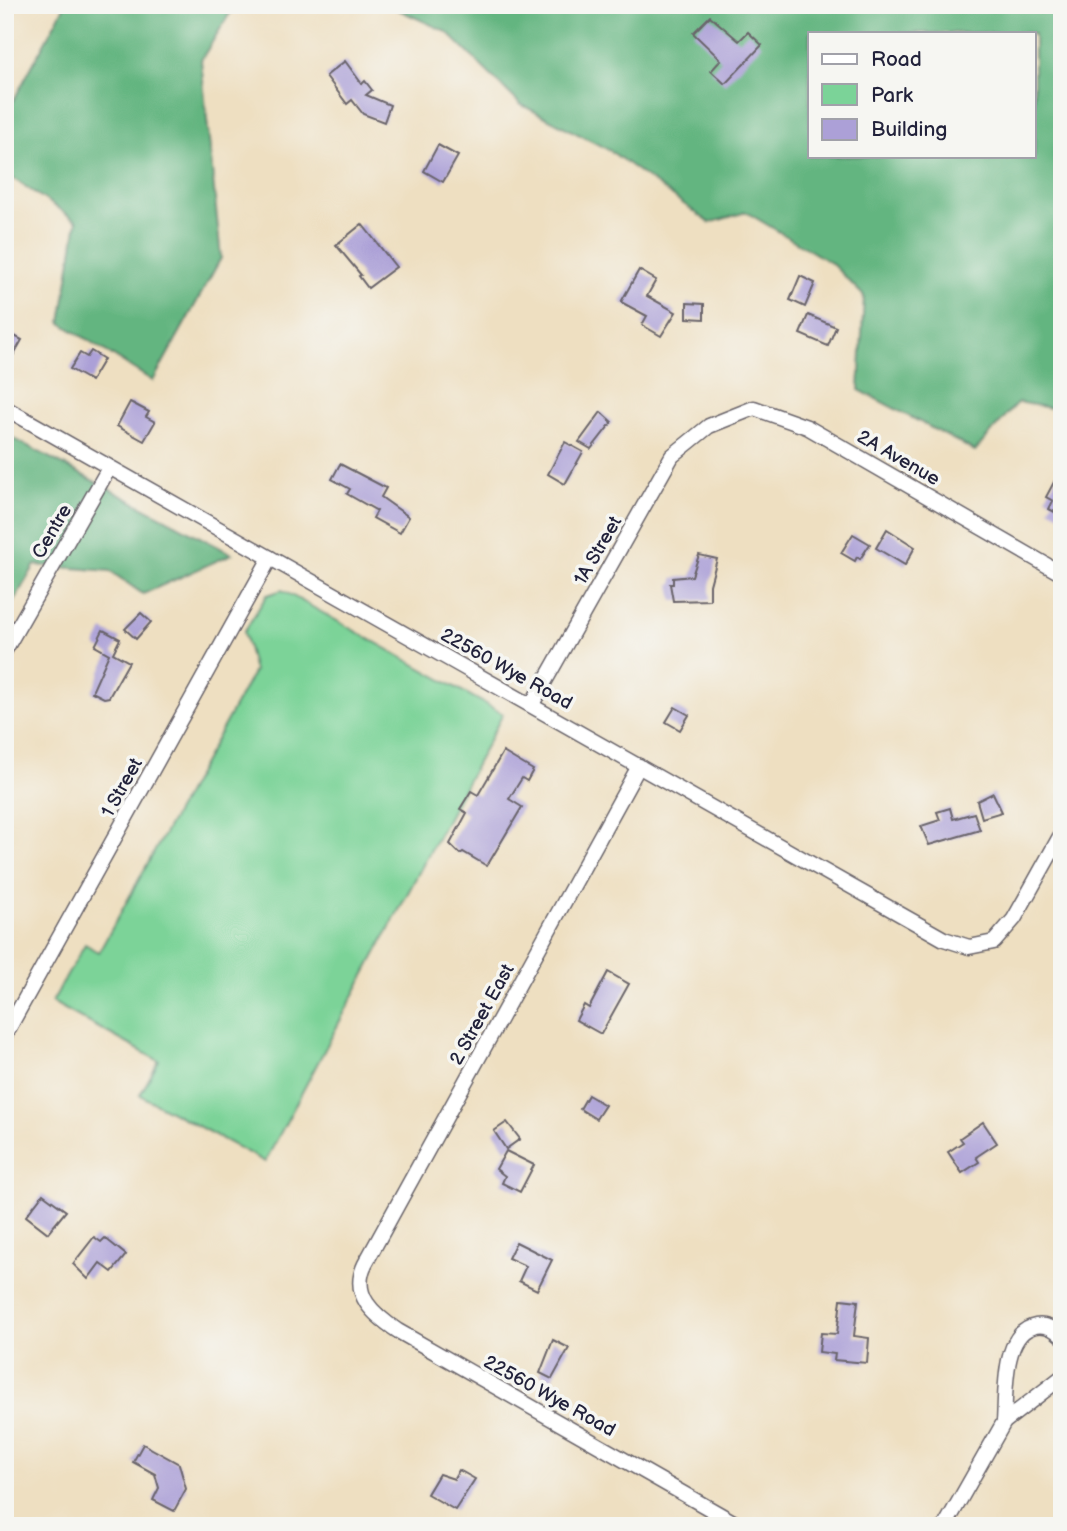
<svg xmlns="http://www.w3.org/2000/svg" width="1067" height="1531" viewBox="0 0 1067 1531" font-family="'Balsamiq Sans',sans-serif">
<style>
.green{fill:#7bd398;stroke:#4e7a6a;stroke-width:2}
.forest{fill:#64b580;stroke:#436c5e;stroke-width:2;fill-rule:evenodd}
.building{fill:#aca0d7}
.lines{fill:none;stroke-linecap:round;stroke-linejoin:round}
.minor-casing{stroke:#69646a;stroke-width:17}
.minor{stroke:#fff;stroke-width:14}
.labels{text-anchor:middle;stroke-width:7;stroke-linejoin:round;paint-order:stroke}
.street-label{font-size:19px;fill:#22223b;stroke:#f6f6f2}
</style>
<rect width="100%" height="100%" fill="#f6f6f2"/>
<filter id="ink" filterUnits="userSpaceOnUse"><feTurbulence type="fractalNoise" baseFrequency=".0143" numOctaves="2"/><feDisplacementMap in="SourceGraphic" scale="14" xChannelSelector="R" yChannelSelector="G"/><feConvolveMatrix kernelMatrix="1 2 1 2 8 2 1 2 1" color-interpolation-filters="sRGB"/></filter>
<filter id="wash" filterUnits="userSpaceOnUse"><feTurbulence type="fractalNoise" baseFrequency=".00686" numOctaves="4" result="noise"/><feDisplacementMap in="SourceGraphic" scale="28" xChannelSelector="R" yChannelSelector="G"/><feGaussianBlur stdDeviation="1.57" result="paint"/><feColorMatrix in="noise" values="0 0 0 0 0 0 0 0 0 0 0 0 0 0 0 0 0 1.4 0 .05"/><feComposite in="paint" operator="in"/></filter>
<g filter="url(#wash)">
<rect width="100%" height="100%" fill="#eedfc1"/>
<path class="green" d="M282,590L503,714L265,1162L140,1095L159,1061L52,1002L85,944L99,952L254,671L244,632L267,595Z"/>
<g class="forest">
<path d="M65,5H235L201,60L221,258L153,381L61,323L77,221L5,173V116Z"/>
<path d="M388,5H1062V410L1018,402L975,451L859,390L864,296L831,263L746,212L710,223L609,150L520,104L447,32ZM810,33H1034V156H810Z"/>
<path d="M5,434L232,554L143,594L110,571L35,565L5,616Z"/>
</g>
<g id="blocks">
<g class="building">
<path d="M710,16L739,41L748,32L762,45L725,84L711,71L721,60L693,33Z"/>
<path d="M345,61L362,84L365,81L372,90L366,95L390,105L384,122L363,114L352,100L347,104L326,76Z"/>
<path d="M438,145L458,156L443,182L424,171Z"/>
<path d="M362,224L396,267L368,288L359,276L361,275L336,245Z"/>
<path d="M639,270L656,280L647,296L676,312L661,336L642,325L647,316L621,302Z"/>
<path d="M800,276L815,283L805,307L790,300Z"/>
<path d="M687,303L704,304V319L687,318Z"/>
<path d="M808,315L836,327L828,346L800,334Z"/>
<path d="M5,331L22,340L5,370Z"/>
<path d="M91,351L104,359L91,381L70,369L80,353L87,357Z"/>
<path d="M130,402L149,412L146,417L155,422L144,441L117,426Z"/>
<path d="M601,412L612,422L591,449L579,442Z"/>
<path d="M565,442L583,452L565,484L548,474Z"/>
<path d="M340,464L386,488L381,497L409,517L400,533L373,518L377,511L347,494L350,489L332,479Z"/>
<path d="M1062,467V516L1049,509L1053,501L1046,497Z"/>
<path d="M887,529L915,547L905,565L876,548Z"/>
<path d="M853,534L870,544L860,559L857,557L855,561L841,553Z"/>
<path d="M699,555L717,559L710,585V600L673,601L670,584H673V578L692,576Z"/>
<path d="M141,613L151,622L136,639L125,629Z"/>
<path d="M103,630L120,639L113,653L129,662L109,697L104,698L92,692L109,654L95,646Z"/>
<path d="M675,707L689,715L680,730L666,722Z"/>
<path d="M503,752L533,770L527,781L522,778L509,799L522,807L487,866L463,852L460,854L450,844L467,813L460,809L471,791L478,795Z"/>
<path d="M993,793L1002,812L982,818L977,801Z"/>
<path d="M950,808L953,819L974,813L980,830L929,845L921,826L940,820L937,812Z"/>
<path d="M608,972L629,984L601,1034L576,1020L584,1005L589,1008Z"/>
<path d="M588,1095L605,1105L596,1119L580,1109Z"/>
<path d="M507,1122L520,1139L506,1149L494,1131Z"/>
<path d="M983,1122L997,1143L976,1157L979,1162L962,1173L948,1152L963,1142L960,1138Z"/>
<path d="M506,1151L534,1165L520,1192L502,1183L505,1176L496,1169Z"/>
<path d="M43,1194L66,1211L48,1233L26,1216Z"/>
<path d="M94,1237L101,1242L105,1238L126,1255L112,1272L100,1263L88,1279L73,1264Z"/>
<path d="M516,1242L552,1260L537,1290L519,1281L526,1266L508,1258Z"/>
<path d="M841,1299L858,1301L854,1336L869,1338L867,1363L834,1360L835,1354L819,1352L821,1333L837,1334Z"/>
<path d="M553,1340L569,1348L552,1379L540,1373Z"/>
<path d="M143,1444L179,1464L186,1489L174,1511L153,1500L159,1488L155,1474L133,1462Z"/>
<path d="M459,1470L475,1479L455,1510L427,1494L439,1474L454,1479Z"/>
</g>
</g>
</g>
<g filter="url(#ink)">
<use href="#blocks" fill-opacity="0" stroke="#69646a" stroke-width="2"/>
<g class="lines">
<defs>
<g id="minor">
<path d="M5,408L944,939L969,947L994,942L1014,919L1062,833"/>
<path d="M5,650L109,468"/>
<path d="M532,704L672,456L709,426L754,408L807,427L1062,574"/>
<path d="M639,766L365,1264C350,1295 374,1315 398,1331L740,1526"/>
<path d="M5,1035L270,558"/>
<path d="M1004,1422C1006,1397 1002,1336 1032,1327C1043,1323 1054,1328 1062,1336"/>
<path d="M945,1526L1004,1422L1062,1377"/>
</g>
</defs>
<use href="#minor" class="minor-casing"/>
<use href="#minor" class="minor"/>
</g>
</g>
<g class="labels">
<g class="street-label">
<text transform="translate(899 457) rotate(30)" y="7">2A Avenue</text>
<text transform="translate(51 531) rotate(-60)" y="7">Centre</text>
<text transform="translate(597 550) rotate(-60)" y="7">1A Street</text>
<text transform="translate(507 668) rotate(29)" y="7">22560 Wye Road</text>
<text transform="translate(121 787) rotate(-61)" y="7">1 Street</text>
<text transform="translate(481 1014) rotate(-61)" y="7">2 Street East</text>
<text transform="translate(550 1395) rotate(29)" y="7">22560 Wye Road</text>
</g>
</g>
<rect width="1067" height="1531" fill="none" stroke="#f6f6f2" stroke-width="28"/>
<rect x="808" y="32" width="228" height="126" fill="#f6f6f2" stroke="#a1a1a9" stroke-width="2"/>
<rect x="822" y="54" width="35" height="10" fill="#ffffff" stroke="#a1a1a9" stroke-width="2"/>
<text x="871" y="66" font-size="21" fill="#22223b">Road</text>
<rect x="822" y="84" width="35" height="21" fill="#7bd398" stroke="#a1a1a9" stroke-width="2"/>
<text x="871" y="102" font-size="21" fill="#22223b">Park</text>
<rect x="822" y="119" width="35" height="21" fill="#aca0d7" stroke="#a1a1a9" stroke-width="2"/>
<text x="871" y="136" font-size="21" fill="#22223b">Building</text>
</svg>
